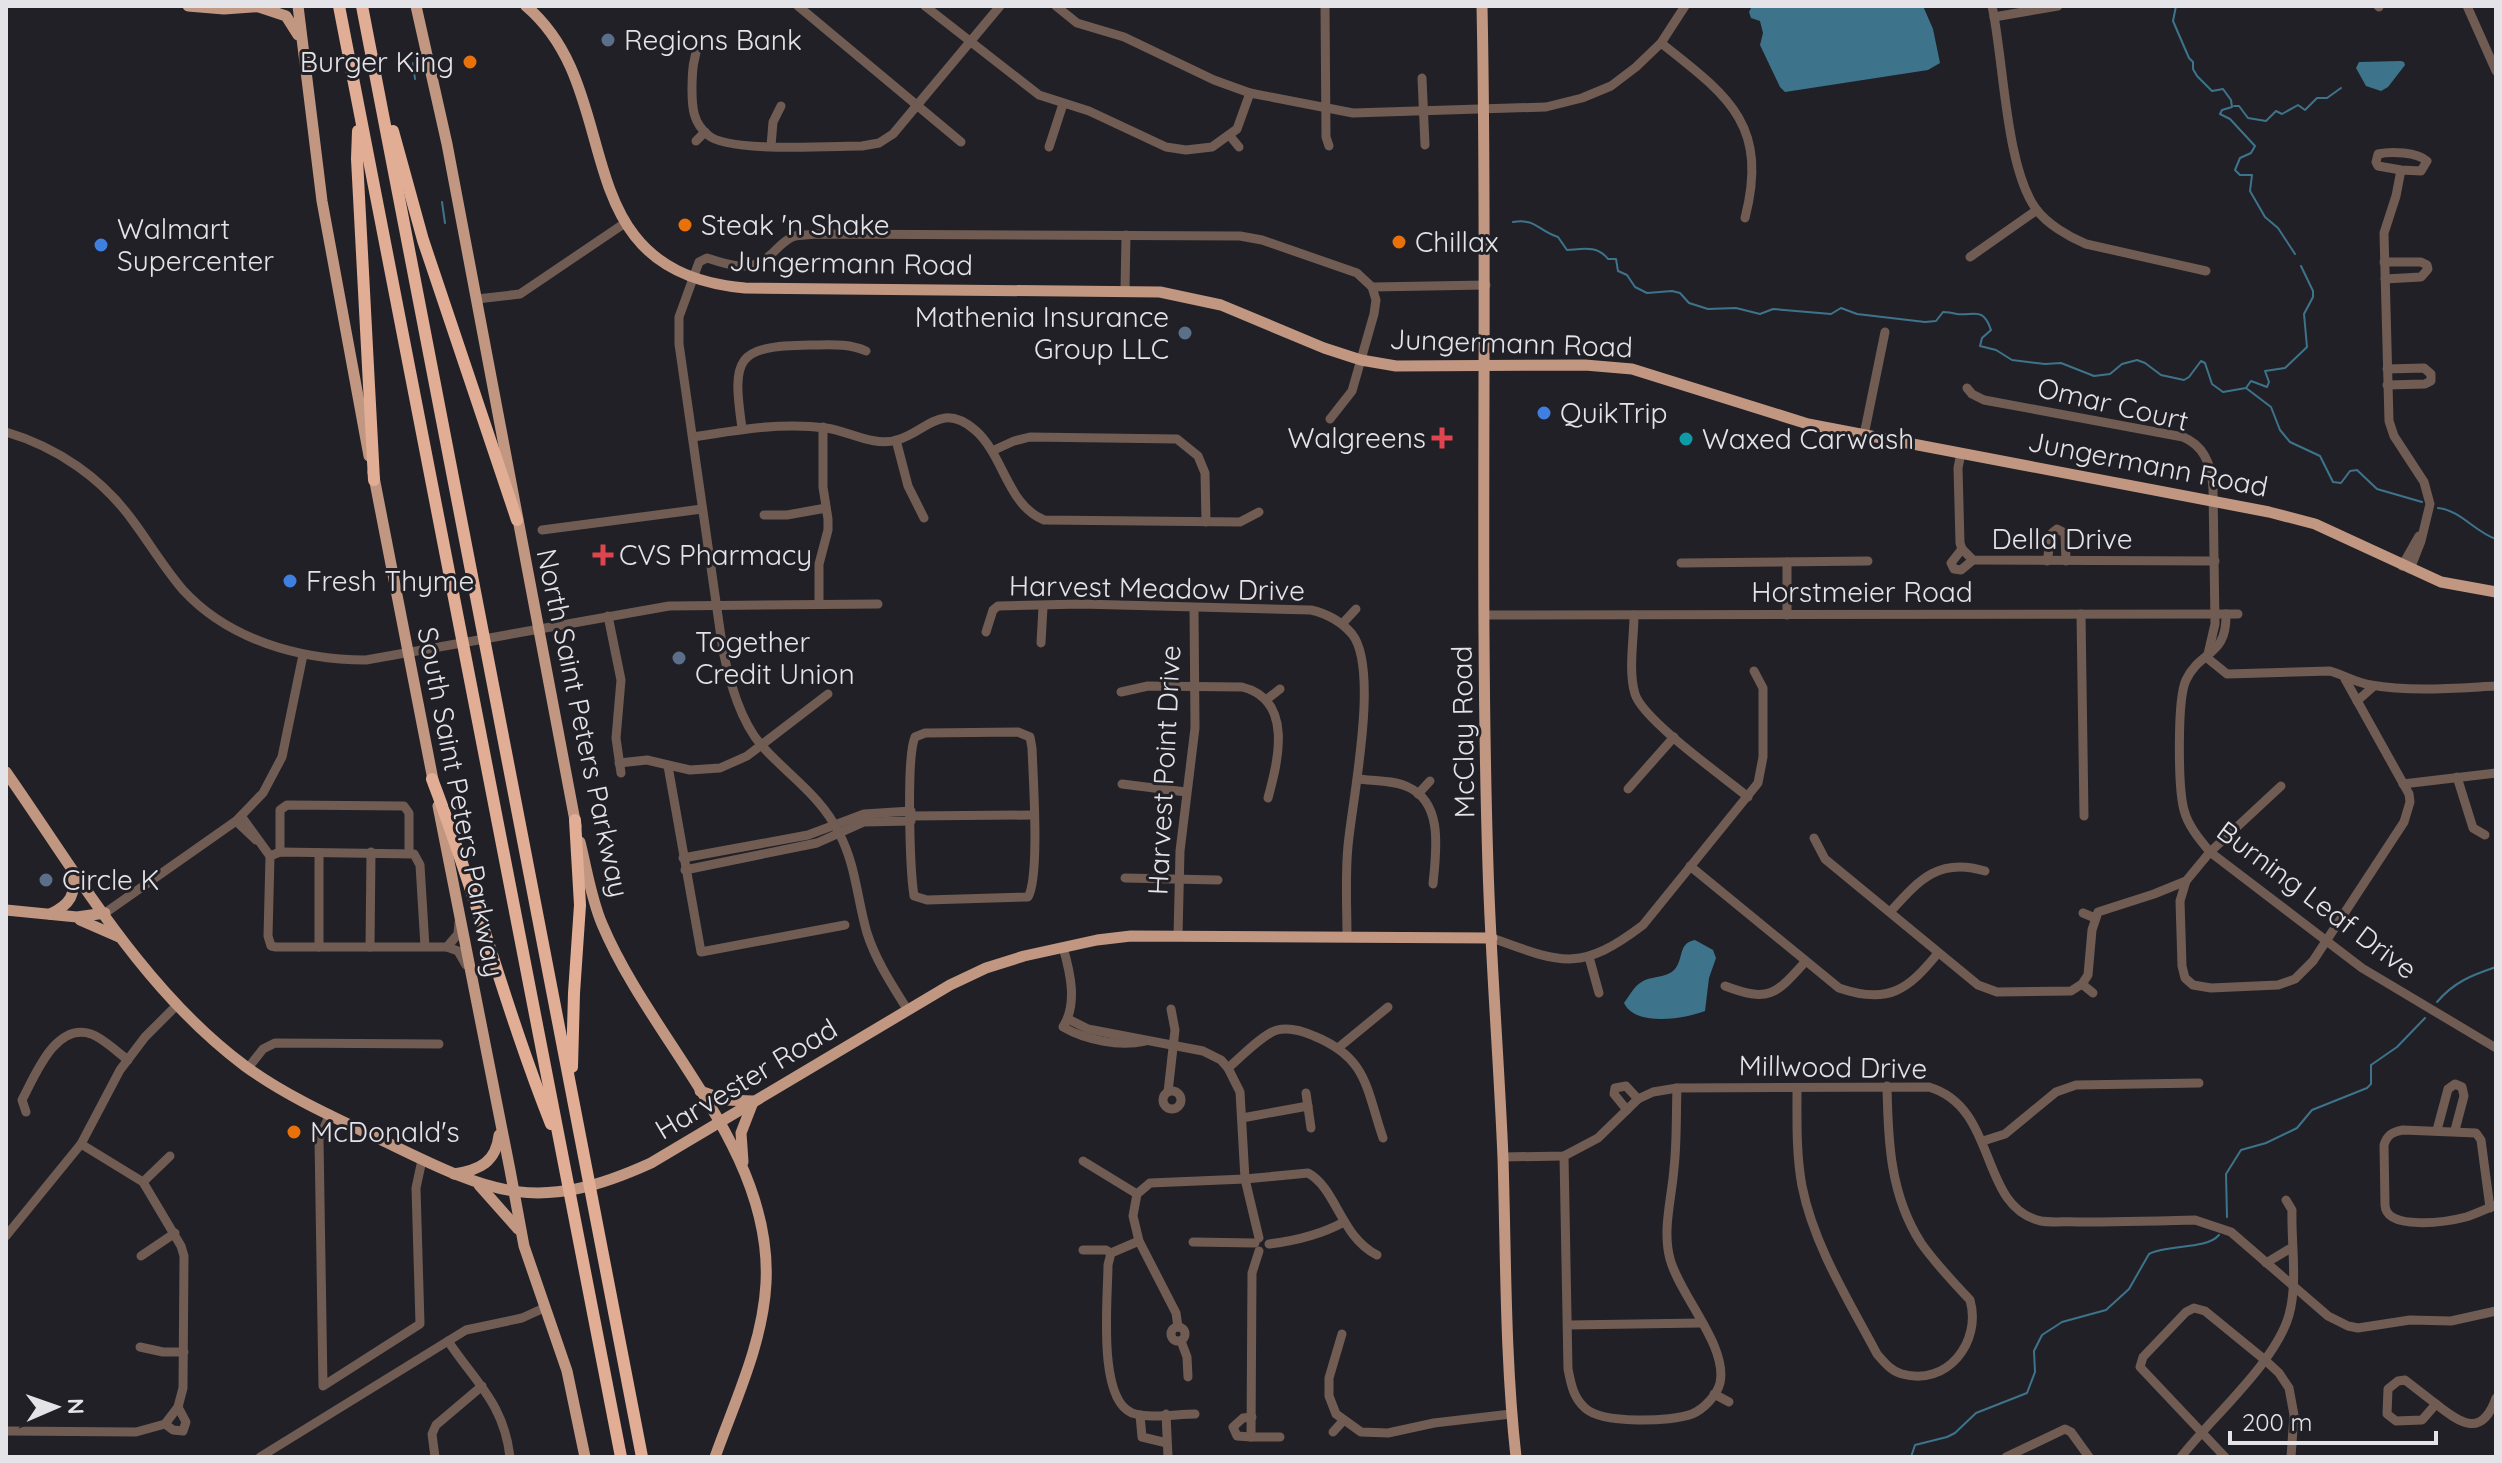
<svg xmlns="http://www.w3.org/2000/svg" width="2502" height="1463" viewBox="0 0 2502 1463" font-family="Quicksand,sans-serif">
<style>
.water{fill:#3d748c}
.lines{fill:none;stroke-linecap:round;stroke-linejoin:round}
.stream{stroke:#3d748c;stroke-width:2}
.minor{stroke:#705c52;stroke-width:9}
.major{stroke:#c19782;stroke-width:11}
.highway{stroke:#e1ae95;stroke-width:12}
.service-dot{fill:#5c6f8a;stroke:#212026;stroke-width:3}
.food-dot{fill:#e8710a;stroke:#212026;stroke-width:3}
.shop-dot{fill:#3f7fe0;stroke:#212026;stroke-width:3}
.health-dot{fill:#e0444e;stroke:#212026;stroke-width:3}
.culture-dot{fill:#0f9aa8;stroke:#212026;stroke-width:3}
.labels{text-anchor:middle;stroke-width:6;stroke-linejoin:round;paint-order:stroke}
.poi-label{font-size:28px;fill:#e4e3e7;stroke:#212026;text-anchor:start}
.street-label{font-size:28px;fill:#e4e3e7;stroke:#212026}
</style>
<rect width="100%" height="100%" fill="#212026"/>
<g class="water">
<path d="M1752,6H1923L1933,29L1940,63L1928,70L1785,92L1780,87L1760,45L1763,33L1760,21L1751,18L1749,12Z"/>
<path d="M2401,61L2404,62L2405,65L2388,87L2381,91L2366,86L2356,68L2359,62Z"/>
<path d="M1695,940L1713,950L1716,958L1709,978L1705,1011C1684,1019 1635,1027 1624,1003C1629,996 1634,987 1640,983C1651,975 1666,979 1675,969C1684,958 1678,943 1695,940Z"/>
</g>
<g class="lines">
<g class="stream">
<path d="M2176,6L2173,21L2189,58L2193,62V69L2197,76L2212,91L2223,89L2231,100L2232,107L2222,110L2220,114L2230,119L2255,146L2251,153L2240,158L2235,170L2240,175H2252L2250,191L2265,217L2278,228L2295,254"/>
<path d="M413,63L415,79"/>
<path d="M2234,106H2239L2248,118L2266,121L2276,111L2282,114L2298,105L2305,110L2317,98H2327L2341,88"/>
<path d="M442,202L445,223"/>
<path d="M1513,222C1536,218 1538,231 1558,237L1567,250C1583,249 1597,245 1608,259H1616L1618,271L1627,275L1635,287L1647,293L1672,291L1680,293L1689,303L1708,309L1736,308L1760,314L1773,309L1831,314L1841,308L1857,314L1925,322L1936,321L1943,312C1948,312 1953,313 1957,314C1974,316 1983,306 1991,330L1982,338L1980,346L1996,350L2012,360L2045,364L2061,363L2094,376L2110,374L2122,364L2137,360L2145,363L2161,375L2184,380L2189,377L2201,361L2205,363L2212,384L2223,392L2246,388"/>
<path d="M2301,266L2313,291V297L2304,314L2307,347L2285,368L2265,371L2269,382L2267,387L2251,381L2246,388L2271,407L2280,430L2290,442L2320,456L2333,482L2341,483L2350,471L2357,470L2377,489L2422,502"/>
<path d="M2438,508C2460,510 2475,532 2496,539"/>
<path d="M2437,1002C2454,982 2472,975 2496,967"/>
<path d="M2227,1217L2226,1174L2241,1150L2266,1143L2291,1131L2297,1128L2312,1110L2367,1088L2371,1084V1065L2397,1047L2425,1018"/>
<path d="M1911,1457L1915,1445L1947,1437L1955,1433L1976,1413L2027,1393L2035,1372L2034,1351L2042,1335L2062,1322L2106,1310L2129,1289L2149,1254C2168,1244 2206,1250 2219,1235"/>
</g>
<g class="minor">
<path d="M798,6L961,142"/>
<path d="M925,6L1039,95L1089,111L1166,147L1186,150L1212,147L1237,129L1250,93"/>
<path d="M1056,6L1077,23L1124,37L1214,80L1250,93L1353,113L1546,107L1582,98L1611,86L1636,67L1661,43L1685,6"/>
<path d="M1325,6L1326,137L1329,146"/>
<path d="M1992,6C2004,60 2005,166 2036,209C2047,224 2069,237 2086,244L2206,271"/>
<path d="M2378,6L2379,7"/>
<path d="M2467,6L2496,71"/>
<path d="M1994,17L2058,6"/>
<path d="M700,41C693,58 692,71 692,90C692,107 693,123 708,135C728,153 831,146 862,146L879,143L893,134L1000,6"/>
<path d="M1661,43C1728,96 1769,124 1745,218"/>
<path d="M1422,78L1425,145"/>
<path d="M1230,136L1239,147"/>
<path d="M696,141L705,132"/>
<path d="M771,146L773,122L781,106"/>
<path d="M1049,147L1063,104"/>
<path d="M2401,170L2378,166L2376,162L2378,154C2391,151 2417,152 2427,161L2421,171L2401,170L2396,196L2384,233L2389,421L2394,436L2424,482L2430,504L2421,541L2410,569"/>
<path d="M1970,257L2037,210"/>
<path d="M2384,262H2421L2427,265L2428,269L2421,277L2385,279"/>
<path d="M1372,287L1486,285"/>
<path d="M1125,290L1126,235"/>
<path d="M477,299L520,294L625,223"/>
<path d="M2387,369L2424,368L2431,374V381L2425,384L2387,385"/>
<path d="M1967,388L1972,394L1984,400L2183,437C2205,446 2212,467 2213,489L2215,624L2208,654"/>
<path d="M742,428C732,358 735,346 810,345C829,345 848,343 866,351"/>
<path d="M6,432C57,447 102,478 133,521C150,544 164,568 183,590C229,640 300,660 366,660L669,606L878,604"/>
<path d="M1864,435L1885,332"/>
<path d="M693,437C736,430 782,422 826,428C849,431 873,447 897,440C926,432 941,401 975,430C1004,455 1007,505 1044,520L1240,522L1259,512"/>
<path d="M896,440L908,486L924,518"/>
<path d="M992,451L1014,441L1030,437L1177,439L1198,456L1205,473L1206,522"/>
<path d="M1961,453L1958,468L1960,543L1962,549L1973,560L2215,561"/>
<path d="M764,515H787L826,508"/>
<path d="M542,530L702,509"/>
<path d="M1962,549L1951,563L1954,569L1961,570L1973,560"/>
<path d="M2047,561L2052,533L2057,529L2065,533L2066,561"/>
<path d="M1787,562V615"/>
<path d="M1681,563L1868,561"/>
<path d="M2402,566L2419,536"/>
<path d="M819,604V564L828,530V519L823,487V427"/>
<path d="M2081,614L2084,816"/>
<path d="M2226,614C2227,657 2200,650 2186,680C2177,699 2178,788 2184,810C2188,826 2200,840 2210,852L2362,968L2496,1048"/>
<path d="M1486,615L2238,614"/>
<path d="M1634,615C1634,639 1628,671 1635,694C1643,720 1724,777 1748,797"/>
<path d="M608,616L621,680L616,738L621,773"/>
<path d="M1342,624L1356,609"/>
<path d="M986,632L993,610L998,606L1081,604L1311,610C1328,614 1341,621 1352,634C1380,669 1352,801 1348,846C1345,876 1347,907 1347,937"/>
<path d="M1041,643L1043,607"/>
<path d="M2206,657L2227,674L2330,671C2344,675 2354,682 2371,685C2411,692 2456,688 2496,686"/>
<path d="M1121,692L1148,686L1242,687C1294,700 1278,761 1268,798"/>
<path d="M1266,700L1280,689"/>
<path d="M2357,701L2374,686"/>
<path d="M1018,732L1030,737L1032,748C1033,777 1040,877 1028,897L927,900L914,896C910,870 906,757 915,737L925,733Z"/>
<path d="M619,763L647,760L690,770L720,768L747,756L828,694"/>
<path d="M668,766L701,952L845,925"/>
<path d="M2457,777L2473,828L2485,835"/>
<path d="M1358,779C1373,781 1394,780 1408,787C1444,803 1436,852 1433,884"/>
<path d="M1122,784L1186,792"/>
<path d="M2403,784L2496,773"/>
<path d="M2281,786L2210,852L2186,881L2180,901L2182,966L2185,978L2193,985L2211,988L2278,985L2295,979L2313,961L2404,822L2410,802L2409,794L2345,679"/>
<path d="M1628,789L1674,737"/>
<path d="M1418,794L1430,781"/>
<path d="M241,816L270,856"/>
<path d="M911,816L1033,815"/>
<path d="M236,821L256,840"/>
<path d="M1814,838L1825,859L1978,985L1997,992L2071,991L2082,984L2088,975L2092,930L2098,912L2154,894L2186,881"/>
<path d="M280,852V810L287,805L404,806L409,813V852"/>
<path d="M319,853V947"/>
<path d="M683,858L808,835L864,814L911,811"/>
<path d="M1690,866L1839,988C1888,1005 1908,990 1938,953"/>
<path d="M685,870L817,843L864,822L911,821"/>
<path d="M1125,878L1218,880"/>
<path d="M1891,911C1919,880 1939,857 1985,871"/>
<path d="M105,913L236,821L263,793L282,757L303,655"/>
<path d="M2083,913L2095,918"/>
<path d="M1178,936L1180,851L1195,728L1194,608"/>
<path d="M1492,938C1561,963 1580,973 1643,925L1758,783L1763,757V688L1754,671"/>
<path d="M370,947L371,852"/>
<path d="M425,947L420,865L414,854L280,852L270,856L268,936L271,946L276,947H447L458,951L466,965"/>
<path d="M447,947L458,934L459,922"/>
<path d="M1063,947C1070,972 1078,1003 1063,1027C1085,1040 1120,1047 1145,1041"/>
<path d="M1589,957L1599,993"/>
<path d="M2082,984L2093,993"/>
<path d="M1725,986C1770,1003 1776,994 1805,962"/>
<path d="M907,1009C892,985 876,961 867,933C857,899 856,865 839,833C821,796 789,776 762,746C740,721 730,682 723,651L679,344V317L699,262L707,258C728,265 751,273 769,256C778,249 783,240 795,236C801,235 808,235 815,234L1240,236L1262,240L1357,273L1372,287L1376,300L1374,314L1352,391L1330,419"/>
<path d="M1068,1019L1088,1029L1203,1051L1221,1060L1228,1068L1240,1092L1245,1179L1259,1238"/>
<path d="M1338,1048L1388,1007"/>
<path d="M248,1068L263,1049L275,1043L439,1044"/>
<path d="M1228,1068C1240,1058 1263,1034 1277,1030C1289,1027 1303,1031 1314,1036C1368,1058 1366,1089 1383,1138"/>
<path d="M1797,1088C1797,1120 1796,1154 1802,1186C1814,1246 1849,1301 1877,1354C1884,1362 1891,1371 1902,1374C1947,1387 1982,1342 1970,1300C1953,1282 1935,1263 1921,1243C1890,1195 1888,1141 1887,1086"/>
<circle cx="1172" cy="1100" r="9"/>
<path d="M1168,1092L1175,1030L1171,1009"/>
<path d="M1306,1093L1311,1128"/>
<path d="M1627,1110L1614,1094L1615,1088L1626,1086L1638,1099"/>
<path d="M26,1112L22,1100C35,1076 55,1022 91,1034C103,1038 117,1052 128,1060"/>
<path d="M330,1114L319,1139L323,1386L420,1324L416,1188L422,1160"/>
<path d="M1242,1118L1308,1106"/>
<path d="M2437,1130L2448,1089L2455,1084L2462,1087L2464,1096L2455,1130"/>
<path d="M1983,1141L2005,1134L2056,1092L2076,1085L2199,1083"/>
<path d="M1564,1156L1568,1369C1571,1384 1573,1397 1585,1408C1602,1424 1671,1422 1692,1414C1704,1409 1717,1395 1720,1383C1728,1346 1680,1296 1670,1259C1662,1230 1672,1197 1674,1168C1677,1142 1676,1115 1677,1088"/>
<path d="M1503,1157L1564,1156L1598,1138L1638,1099L1653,1092L1677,1088L1929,1087C1999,1108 1978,1207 2041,1221C2053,1223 2067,1221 2078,1222C2117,1222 2156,1221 2195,1220L2231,1232L2328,1316L2348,1326L2358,1328L2410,1320L2451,1321L2496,1311"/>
<path d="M1083,1161L1137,1194"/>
<path d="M143,1182L170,1156"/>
<path d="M2490,1208L2481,1140L2476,1133L2403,1130C2392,1132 2387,1135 2384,1145L2385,1205C2386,1231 2447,1222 2466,1217C2476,1214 2486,1209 2496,1205"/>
<path d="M6,1236L81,1144L120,1070L145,1037L177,1005"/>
<path d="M1139,1241L1111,1253L1108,1265C1108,1297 1097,1399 1132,1413C1150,1419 1176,1414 1195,1414"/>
<path d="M1193,1242L1255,1243"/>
<path d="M1269,1244C1294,1241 1322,1234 1344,1222"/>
<path d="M1083,1250H1106L1111,1253"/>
<path d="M1259,1251L1252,1273L1251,1437H1280"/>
<path d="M141,1256L175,1233"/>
<path d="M2266,1263L2291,1248"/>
<path d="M1568,1325L1701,1323"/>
<circle cx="1178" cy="1334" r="7"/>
<path d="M1178,1327L1176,1313L1139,1241L1133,1216L1137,1194L1150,1183L1245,1179L1308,1173C1337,1189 1340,1236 1377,1255"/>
<path d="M1342,1334L1329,1378V1396L1336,1414L1361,1432L1388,1433L1434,1423L1511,1414"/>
<path d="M448,1341C476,1383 504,1404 510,1457"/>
<path d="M1181,1341L1187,1357L1188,1377"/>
<path d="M140,1347L163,1352H184"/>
<path d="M2405,1380L2436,1404L2422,1420L2396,1421L2387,1414L2388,1389L2398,1381Z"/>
<path d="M1714,1394L1729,1402"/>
<path d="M2436,1404C2461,1424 2482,1438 2496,1398"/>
<path d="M1166,1414L1168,1457"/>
<path d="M1140,1415L1142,1437L1167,1443"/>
<path d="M165,1424L173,1430L183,1431L186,1422L178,1407"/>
<path d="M6,1431L136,1432L165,1424L178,1407L183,1388L184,1256L181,1246L143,1182L81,1144"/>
<path d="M1333,1432L1343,1421"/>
<path d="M1251,1437L1237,1436L1233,1427L1243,1418L1252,1417"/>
<path d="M260,1457L466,1330L522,1318L544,1308"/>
<path d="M435,1457L432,1434L436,1425L482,1386"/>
<path d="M2006,1457L2065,1429L2071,1432L2089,1457"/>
<path d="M2181,1457C2212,1417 2276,1362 2289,1315C2298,1282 2291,1244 2292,1210L2286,1200"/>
<path d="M2225,1457L2140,1367L2143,1357L2186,1312L2194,1308L2205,1311L2265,1360L2279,1373L2289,1388L2294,1415L2291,1457"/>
</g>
<g class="major">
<path d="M188,6L224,9L268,6"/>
<path d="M298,6L322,201L369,456"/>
<path d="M416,6L447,144L576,826"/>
<path d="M526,6C630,94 558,271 745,288L1160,292L1221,305L1324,348L1361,360L1396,366L1585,365L1632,369L1808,424L2269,512L2315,524L2441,582L2496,592"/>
<path d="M1482,6C1488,293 1479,580 1488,867C1491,964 1499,1061 1503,1158C1506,1258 1505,1358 1516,1457"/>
<path d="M259,7L286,16L298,35"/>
<path d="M373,472L434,785"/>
<path d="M6,772C78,875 143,990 245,1066C289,1098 340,1120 388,1143C494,1195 539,1214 651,1163L950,985L986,968L1024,956L1097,940L1131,936L1492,938"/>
<path d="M438,806L510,1170L524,1246L567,1371L585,1457"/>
<path d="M580,842C587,870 591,898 602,924C651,1041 773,1149 766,1283C763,1343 735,1401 715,1457"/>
<path d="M6,910L77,917L105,913"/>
<path d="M50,914C70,905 77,894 72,872"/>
<path d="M80,920L119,937"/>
<path d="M700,1091L726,1100L753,1101"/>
<path d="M743,1162L741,1133L753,1102"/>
<path d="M454,1174C480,1170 496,1162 499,1135"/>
<path d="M479,1185L518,1229"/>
</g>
<g class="highway">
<path d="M339,6L621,1457"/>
<path d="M362,6L642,1457"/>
<path d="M358,131L357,159L374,480"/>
<path d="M393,131L423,240L517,520"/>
<path d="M432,779C476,893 506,1011 551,1124"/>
<path d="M572,1067L574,993L580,905L575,820"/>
</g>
</g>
<g class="service-dot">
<circle cx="608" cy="40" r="8"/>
<circle cx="1185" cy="333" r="8"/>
<circle cx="679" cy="658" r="8"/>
<circle cx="46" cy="880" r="8"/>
</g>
<g class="food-dot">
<circle cx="470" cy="62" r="8"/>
<circle cx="685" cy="225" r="8"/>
<circle cx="1399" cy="242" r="8"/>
<circle cx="294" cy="1132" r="8"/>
</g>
<g class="shop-dot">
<circle cx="101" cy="245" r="8"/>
<circle cx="1544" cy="413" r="8"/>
<circle cx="290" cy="581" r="8"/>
</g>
<g class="health-dot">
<path d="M1438 426h8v8h8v8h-8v8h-8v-8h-8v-8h8z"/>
<path d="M599 543h8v8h8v8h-8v8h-8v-8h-8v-8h8z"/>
</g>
<circle class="culture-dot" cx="1686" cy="439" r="8"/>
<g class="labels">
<g class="poi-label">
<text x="624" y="50">Regions Bank</text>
<text x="454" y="72" text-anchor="end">Burger King</text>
<text x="701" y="235">Steak 'n Shake</text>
<text x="117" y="239">Walmart<tspan x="117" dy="32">Supercenter</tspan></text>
<text x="1415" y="252">Chillax</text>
<text x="1169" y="327" text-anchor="end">Mathenia Insurance<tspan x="1169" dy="32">Group LLC</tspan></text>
<text x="1560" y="423">QuikTrip</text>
<text x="1426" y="448" text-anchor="end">Walgreens</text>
<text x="1702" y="449">Waxed Carwash</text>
<text x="619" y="565">CVS Pharmacy</text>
<text x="306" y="591">Fresh Thyme</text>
<text x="695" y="652">Together<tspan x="695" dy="32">Credit Union</tspan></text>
<text x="62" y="890">Circle K</text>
<text x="310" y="1142">McDonald's</text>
</g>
<g class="street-label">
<text transform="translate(851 263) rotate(1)" y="10">Jungermann Road</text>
<text transform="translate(1511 343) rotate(2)" y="10">Jungermann Road</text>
<text transform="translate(2113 404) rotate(13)" y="10">Omar Court</text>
<text transform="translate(2148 464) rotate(11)" y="10">Jungermann Road</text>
<text x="2062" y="549">Della Drive</text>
<text transform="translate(1157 588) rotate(1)" y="10">Harvest Meadow Drive</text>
<text x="1862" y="602">Horstmeier Road</text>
<text transform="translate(583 723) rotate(78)" y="10">North Saint Peters Parkway</text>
<text transform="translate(1463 732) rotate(-91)" y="10">McClay Road</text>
<text transform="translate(1164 770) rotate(-87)" y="10">Harvest Point Drive</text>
<text transform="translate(461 802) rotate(79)" y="10">South Saint Peters Parkway</text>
<text transform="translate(2317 900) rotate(37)" y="10">Burning Leaf Drive</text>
<text transform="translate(1833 1067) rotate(1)" y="10">Millwood Drive</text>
<text transform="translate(746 1079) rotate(-31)" y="10">Harvester Road</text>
</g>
</g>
<rect width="2502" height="1463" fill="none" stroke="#e4e3e7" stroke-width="16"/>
<g transform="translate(56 1407) rotate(88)" stroke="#212026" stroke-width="6" paint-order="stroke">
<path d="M0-6L14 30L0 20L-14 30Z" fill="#e4e3e7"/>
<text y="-12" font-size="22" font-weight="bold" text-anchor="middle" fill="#e4e3e7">N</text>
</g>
<path d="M2230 1431v12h206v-12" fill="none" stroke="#e4e3e7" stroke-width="4"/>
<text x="2242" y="1431" font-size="24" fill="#e4e3e7" stroke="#212026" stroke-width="6" paint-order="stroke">200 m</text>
</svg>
